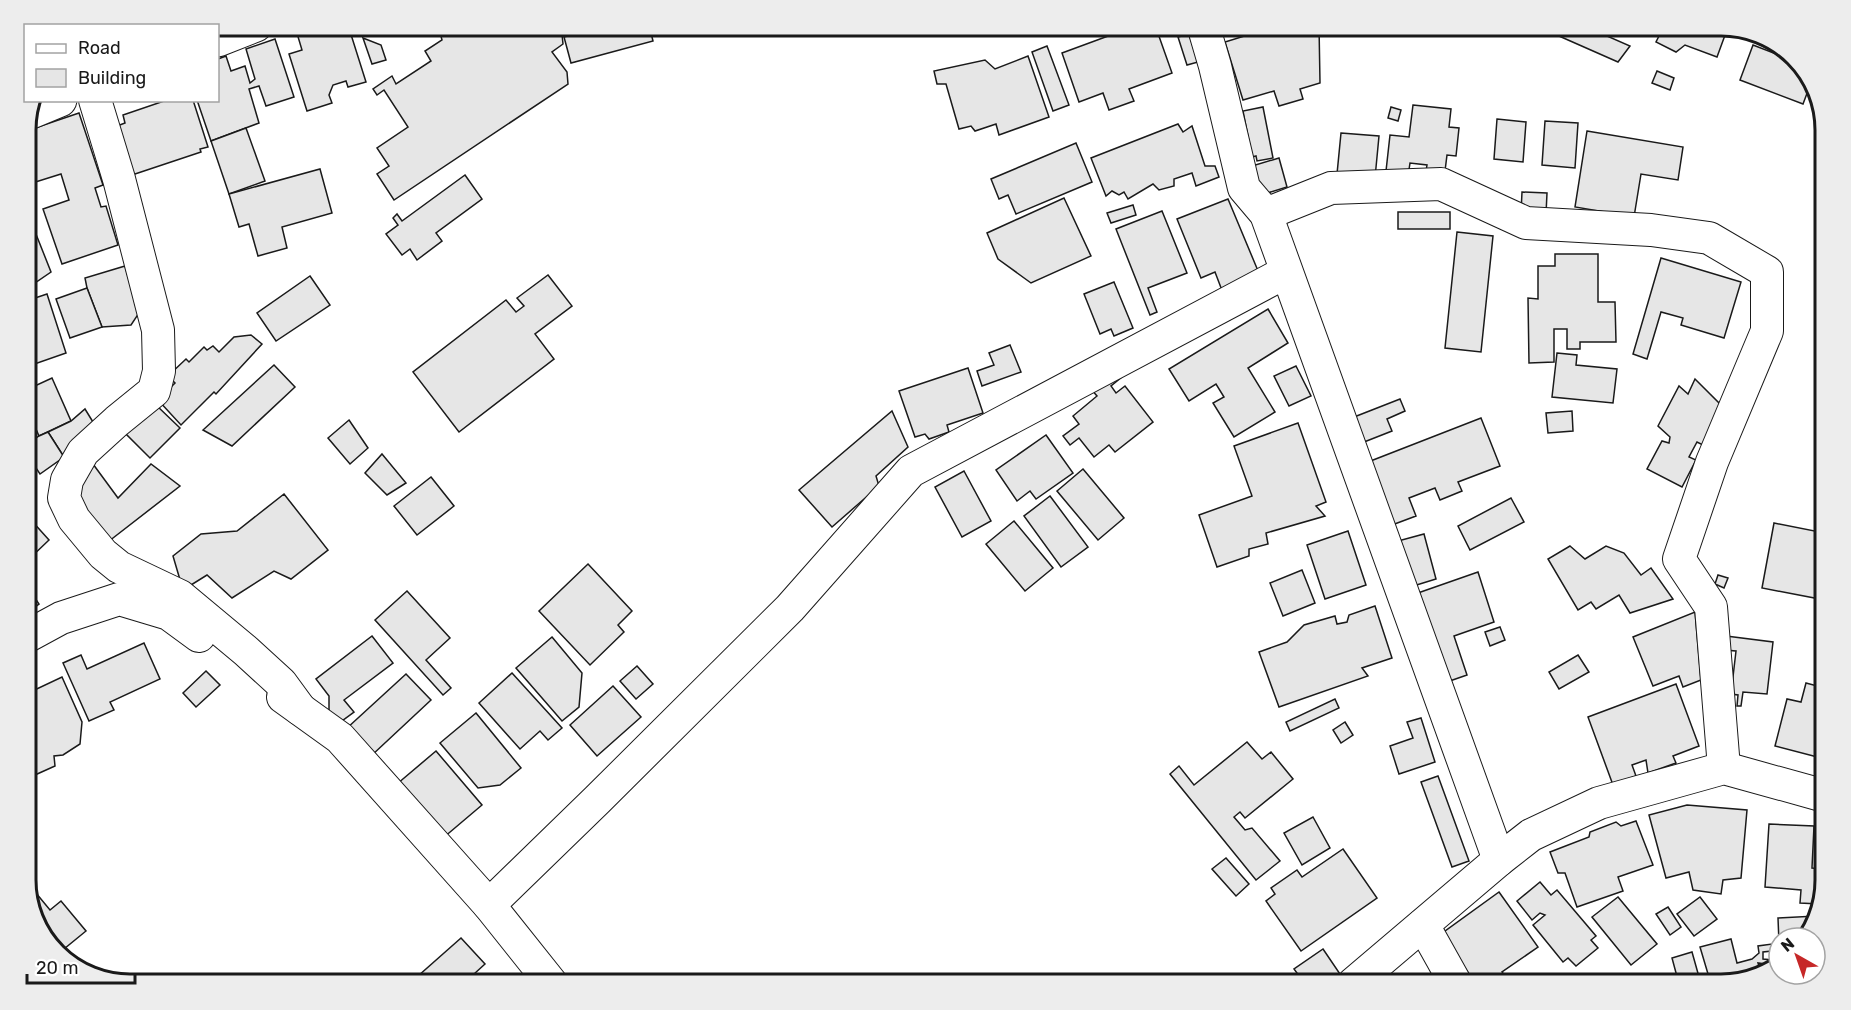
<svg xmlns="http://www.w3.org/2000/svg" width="1851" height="1010" viewBox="0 0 1851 1010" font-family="Rubik,sans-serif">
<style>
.building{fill:#e6e6e6;stroke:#1a1a1a;stroke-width:1.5}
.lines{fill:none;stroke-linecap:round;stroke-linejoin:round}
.street-casing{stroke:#1a1a1a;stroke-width:34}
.primary-casing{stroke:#1a1a1a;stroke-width:35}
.street{stroke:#fff;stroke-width:32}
.primary{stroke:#fff;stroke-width:33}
.rim{fill:none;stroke:#1a1a1a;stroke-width:3}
</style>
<rect width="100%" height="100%" fill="#fff"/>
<g class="building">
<path d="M309,25H348L366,82L348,87L346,81L333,85L329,95L332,103L307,111L289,54L302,50L296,30Z"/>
<path d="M438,25H561L563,44L552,52L567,72L568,84L394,200L377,174L389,166L377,148L408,127L384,90L377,95L373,89L392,76L396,84L431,61L425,51L442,40Z"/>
<path d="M584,25H649L653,41L571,63L564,37L586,31Z"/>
<path d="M1138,25H1155L1172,73L1129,89L1134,101L1109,110L1103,93L1079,102L1062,53Z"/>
<path d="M1280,25H1319L1320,83L1300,89L1303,99L1279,106L1274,91L1243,100L1225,42Z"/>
<path d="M1534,25H1582L1630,46L1618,62Z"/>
<path d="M1721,25L1728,27L1717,57L1685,45L1676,52L1656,42L1662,30L1655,25Z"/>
<path d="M1189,34L1198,62L1187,65L1178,37Z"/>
<path d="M363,38L381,45L386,60L372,64Z"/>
<path d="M275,39L294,97L266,106L259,86L249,89L259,123L211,141L197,100H218V59L226,56L231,71L245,66L250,83L255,79L246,49Z"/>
<path d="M1753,45L1794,61L1811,77L1812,80L1803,104L1740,80Z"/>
<path d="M1047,46L1069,105L1053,111L1032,52Z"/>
<path d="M1028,56L1049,117L999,135L996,124L975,131L971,126L959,129L946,84H937L934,71L985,60L995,69Z"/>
<path d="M1657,71L1674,78L1670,90L1652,83Z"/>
<path d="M167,100H193L208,147L200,149L201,152L129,176L117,126L125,123L123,115Z"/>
<path d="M1413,105L1451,109L1449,127L1459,128L1456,156L1447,155L1444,179L1425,177L1427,165L1410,163L1407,183L1385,180L1390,135L1409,137Z"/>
<path d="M1263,107L1273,158L1257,161L1256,156L1252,157L1243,111Z"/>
<path d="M1391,107L1401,110L1398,121L1388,118Z"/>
<path d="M79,113L103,185L95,188L101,207L106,206L118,245L62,264L43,209L69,200L61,174L26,185V131Z"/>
<path d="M1497,119L1526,122L1523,162L1494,159Z"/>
<path d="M1545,121L1578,123L1575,168L1542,165Z"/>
<path d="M1178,124L1183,132L1192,126L1205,166H1215L1219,177L1196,186L1192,173L1174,179V186L1159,190L1153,184L1128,199L1124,192L1119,195L1112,191L1106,196L1091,158Z"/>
<path d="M246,128L265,181L229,194L211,141Z"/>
<path d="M1587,131L1683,147L1678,180L1641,174L1634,217L1575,207Z"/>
<path d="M1341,133L1379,136L1375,178L1337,174Z"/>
<path d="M1076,143L1092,182L1016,214L1008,195L999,199L991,179Z"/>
<path d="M1279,158L1287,187L1261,195L1252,166Z"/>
<path d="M320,169L332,213L282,227L287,248L258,256L249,224L239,227L229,194Z"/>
<path d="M465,175L482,199L436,233L442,241L417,260L410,249L402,255L386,234L398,225L393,218L397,214L402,221Z"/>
<path d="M1522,192L1547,193L1546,214L1521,213Z"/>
<path d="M1064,198L1091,256L1031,283L998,259L987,233Z"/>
<path d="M1228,199L1261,278L1223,293L1215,272L1201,278L1177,219Z"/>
<path d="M1133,205L1136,215L1111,223L1107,213Z"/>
<path d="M1162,211L1187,273L1148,288L1157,312L1150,315L1116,229Z"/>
<rect x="1398" y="212" width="52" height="17"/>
<path d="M28,214L51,272L26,289V215Z"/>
<path d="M1457,232L1493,236L1481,352L1445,348Z"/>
<path d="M1555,254H1598V302H1615L1616,342H1580V349H1567V329H1554V362L1529,363L1528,298L1538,299V266H1555Z"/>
<path d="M1661,258L1741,282L1724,338L1681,325L1683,318L1661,312L1647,359L1633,354Z"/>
<path d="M125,266L139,313L131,325L102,327L87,288L85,278Z"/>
<path d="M548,275L572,306L535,334L554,359L459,432L413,372L506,300L516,312L524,306L517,298Z"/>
<path d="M310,276L330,305L276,341L257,313Z"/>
<path d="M1114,282L1133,328L1114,336L1111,329L1100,334L1084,294Z"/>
<path d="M87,288L102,327L70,338L56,299Z"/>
<path d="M47,294L66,353L26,367V301Z"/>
<path d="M1268,309L1288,343L1248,368L1275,412L1234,437L1213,403L1224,397L1216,384L1189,401L1169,369Z"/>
<path d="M251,335L262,344L216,394L214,392L181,425L158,400L175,383L168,376L186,359L189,362L204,347L207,350L213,346L219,352L234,337Z"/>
<path d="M1010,345L1021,372L982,386L977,371L994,365L989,353Z"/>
<path d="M1557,353L1577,355L1576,365L1617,369L1613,403L1552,397Z"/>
<path d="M274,365L295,387L232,446L203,430Z"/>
<path d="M1296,366L1311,396L1289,406L1274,376Z"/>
<path d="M968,368L983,413L947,425L949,432L929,439L925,434L915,437L899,391Z"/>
<path d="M1122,377L1111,386L1116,393L1125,386L1153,422L1115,452L1109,445L1094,457L1079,438L1070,445L1063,436L1079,424L1073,416L1097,396L1091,389Z"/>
<path d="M52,378L71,421L39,436L26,406V390Z"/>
<path d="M1695,379L1727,411L1707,447L1697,442L1689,457L1696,460L1682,487L1647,469L1662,441L1669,443L1670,437L1658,426L1679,386L1688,394Z"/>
<path d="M1400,399L1405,411L1387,419L1392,431L1359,444L1349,419Z"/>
<path d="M156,405L180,428L150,458L121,429Z"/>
<path d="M26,406L36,428L26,433Z"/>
<path d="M85,409L101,435L64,457L48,432L71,421Z"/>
<path d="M892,411L908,447L876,476L879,486L832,527L799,490Z"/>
<path d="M1572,411L1573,431L1548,433L1546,413Z"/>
<path d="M1481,418L1500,466L1458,482L1462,491L1440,500L1435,488L1409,498L1416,516L1392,525L1368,462Z"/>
<path d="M349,420L368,448L350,464L328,438Z"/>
<path d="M1298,423L1326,502L1316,506L1325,516L1266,533L1268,544L1249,549V556L1217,567L1199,515L1252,496L1234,446Z"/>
<path d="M48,432L64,457L40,474L26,453V445L39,436Z"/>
<path d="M1046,435L1073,473L1036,499L1030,491L1017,501L996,470Z"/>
<path d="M382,454L406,483L387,495L365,473Z"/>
<path d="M93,464L118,498L151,464L180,486L104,545L69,484Z"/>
<path d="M1083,469L1124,518L1098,540L1057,491Z"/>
<path d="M964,471L991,521L962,537L935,487Z"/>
<path d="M431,477L454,506L417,535L394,506Z"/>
<path d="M284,494L328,550L291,579L274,571L232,598L207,575L183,590L173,556L201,534L237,531Z"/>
<path d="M1050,496L1088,547L1061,567L1024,516Z"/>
<path d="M1511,498L1524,522L1470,550L1458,526Z"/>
<path d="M31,520L49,540L27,561L26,560V525Z"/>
<path d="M1014,521L1053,568L1025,591L986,544Z"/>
<path d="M1774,523L1825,533V600L1762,588Z"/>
<path d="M1348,531L1366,585L1325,599L1307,545Z"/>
<path d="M1424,534L1436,579L1410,587L1398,541Z"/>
<path d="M1570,546L1585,559L1606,546L1624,553L1641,575L1651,568L1673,599L1630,613L1619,595L1596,609L1591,602L1578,610L1548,559Z"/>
<path d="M588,564L632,611L618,625L624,632L590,665L539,611Z"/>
<path d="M1302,570L1315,603L1283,616L1270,583Z"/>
<path d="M1478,572L1494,622L1454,636L1467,675L1444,683L1415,594Z"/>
<path d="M1718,575L1728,578L1724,588L1715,584Z"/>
<path d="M29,589L39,604L26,614V591Z"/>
<path d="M407,591L450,638L426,660L451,688L443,695L375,620Z"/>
<path d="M1375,606L1392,658L1362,668L1368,676L1279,707L1259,652L1287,642L1304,625L1335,616L1337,624L1347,622L1349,615Z"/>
<path d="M1695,612L1701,680L1683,687L1679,676L1653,686L1633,637Z"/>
<path d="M1500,627L1505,640L1490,646L1485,632Z"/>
<path d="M372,636L393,663L344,700L354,712L339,723L329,718V696L316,679Z"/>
<path d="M1726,636L1773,642L1767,694L1743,692L1741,706H1737L1738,695L1731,694L1736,651L1724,650Z"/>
<path d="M552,637L582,673L579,707L562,721L516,668Z"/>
<path d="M144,643L160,679L110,702L114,710L89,721L63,663L81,655L87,669Z"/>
<path d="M1578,655L1589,672L1559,689L1549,672Z"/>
<path d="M637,666L653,684L636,699L620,681Z"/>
<path d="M206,671L220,685L196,707L183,693Z"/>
<path d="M512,673L562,728L548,740L540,731L520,749L479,703Z"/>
<path d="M406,674L431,700L371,756L346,729Z"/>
<path d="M62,677L82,722L80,744L63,755L54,756L55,766L26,779V694Z"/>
<path d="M1806,683L1825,688V759L1775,746L1787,699L1801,702Z"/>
<path d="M1676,684L1699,746L1673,756L1676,763L1648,773L1646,760L1632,765L1636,776L1613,785L1588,717Z"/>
<path d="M613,686L641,717L597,756L570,725Z"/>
<path d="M1335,699L1339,708L1290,731L1286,722Z"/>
<path d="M476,713L521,768L500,785L478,788L440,743Z"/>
<path d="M1421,718L1435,762L1399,774L1390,746L1413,738L1407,722Z"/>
<path d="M1345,722L1353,735L1341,743L1333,730Z"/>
<path d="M1247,742L1262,759L1271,752L1293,779L1245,818L1240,812L1234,817L1245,830L1252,828L1280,861L1256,880L1170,774L1179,766L1194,785Z"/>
<path d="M436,751L482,805L443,838L397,784Z"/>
<path d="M1438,776L1469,861L1452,867L1421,782Z"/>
<path d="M1687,805L1747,810L1741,878L1723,880L1721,894L1693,890L1689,872L1666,878L1649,815Z"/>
<path d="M1313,817L1330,848L1302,865L1284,833Z"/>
<path d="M1636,821L1653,865L1618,877L1623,891L1577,907L1565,873H1558L1550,852L1589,837L1590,832L1616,822L1621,826Z"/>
<path d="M1769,824L1814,826L1812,868L1825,869V881L1819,904L1800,903L1801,890L1765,887Z"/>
<path d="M1343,849L1377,898L1301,951L1266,901L1275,894L1271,888L1297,870L1302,877Z"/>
<path d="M1226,858L1249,884L1236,896L1212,869Z"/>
<path d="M1540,882L1551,895L1557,890L1596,936L1591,940L1598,948L1576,966L1568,958L1563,962L1533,925L1545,915L1540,913L1532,920L1517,901Z"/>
<path d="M31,887L50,910L61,901L86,931L59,953L43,938L27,890Z"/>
<path d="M1499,892L1538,947L1502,972L1511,983L1508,984H1476L1441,934Z"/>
<path d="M1618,897L1657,944L1631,965L1592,917Z"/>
<path d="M1700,897L1717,919L1694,936L1677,914Z"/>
<path d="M1668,907L1681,927L1670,935L1656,914Z"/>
<path d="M1816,916L1812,932L1806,938H1779V943L1778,918Z"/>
<path d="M461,938L485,964L463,984H409Z"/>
<path d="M1731,939L1737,963L1752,959L1759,953L1758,946L1772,944V951L1763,952V959L1773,960V965L1758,963L1760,970L1767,972L1722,984H1711L1700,947Z"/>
<path d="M1323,949L1340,974L1325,984H1305L1294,969Z"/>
<path d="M1692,952L1701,984H1679L1672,958Z"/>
</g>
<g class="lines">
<defs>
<g id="street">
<path d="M1203,25L1215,66L1244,188L1266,214L1499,860"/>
<path d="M95,100L119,179L158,330L159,371L154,391L117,421L83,452L67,480L64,498L74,519L103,554L119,567L180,596L246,651L281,683L300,709"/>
<path d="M1266,214L1331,188L1441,184L1526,223L1651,230L1709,238L1767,272V331L1712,462L1679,559L1711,607L1724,768"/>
<path d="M26,637L61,618L119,599L169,614L199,636"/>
<path d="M283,697L340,738L489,905L552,984"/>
<path d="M489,905L597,800L790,608L911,471L1286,272"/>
<path d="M1423,925L1456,984"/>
<path d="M1353,984L1499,860L1531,835L1599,803L1724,768L1825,796"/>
</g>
<g id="primary">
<path d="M218,40L256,25"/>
<path d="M31,112L60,100"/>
</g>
</defs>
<use href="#street" class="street-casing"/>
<use href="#primary" class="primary-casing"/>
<use href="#street" class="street"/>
<use href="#primary" class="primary"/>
</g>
<path d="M0 0H1851V1010H0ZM130 36H1721A94 94 0 0 1 1815 130V880A94 94 0 0 1 1721 974H130A94 94 0 0 1 36 880V130A94 94 0 0 1 130 36Z" fill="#ededed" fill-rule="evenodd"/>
<path class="rim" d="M130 36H1721A94 94 0 0 1 1815 130V880A94 94 0 0 1 1721 974H130A94 94 0 0 1 36 880V130A94 94 0 0 1 130 36Z"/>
<rect x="24" y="24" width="195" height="78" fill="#ffffff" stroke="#a3a3a3" stroke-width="1.5"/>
<rect x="36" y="44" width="30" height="9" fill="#ffffff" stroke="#a3a3a3" stroke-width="1.5"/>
<text x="78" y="54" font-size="18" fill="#1a1a1a">Road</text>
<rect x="36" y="69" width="30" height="18" fill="#e6e6e6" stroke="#a3a3a3" stroke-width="1.5"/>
<text x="78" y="84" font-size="18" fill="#1a1a1a">Building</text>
<g transform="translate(1797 956) rotate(320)"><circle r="28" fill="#ffffff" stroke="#a3a3a3" stroke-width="1.5"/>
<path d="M0-4.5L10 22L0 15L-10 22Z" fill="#c62828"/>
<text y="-9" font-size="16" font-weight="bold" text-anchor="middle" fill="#1a1a1a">N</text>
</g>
<path d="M27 974v9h108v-9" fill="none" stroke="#1a1a1a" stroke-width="3"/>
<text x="36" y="974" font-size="18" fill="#1a1a1a" stroke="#ffffff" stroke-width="4.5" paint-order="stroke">20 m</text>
</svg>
